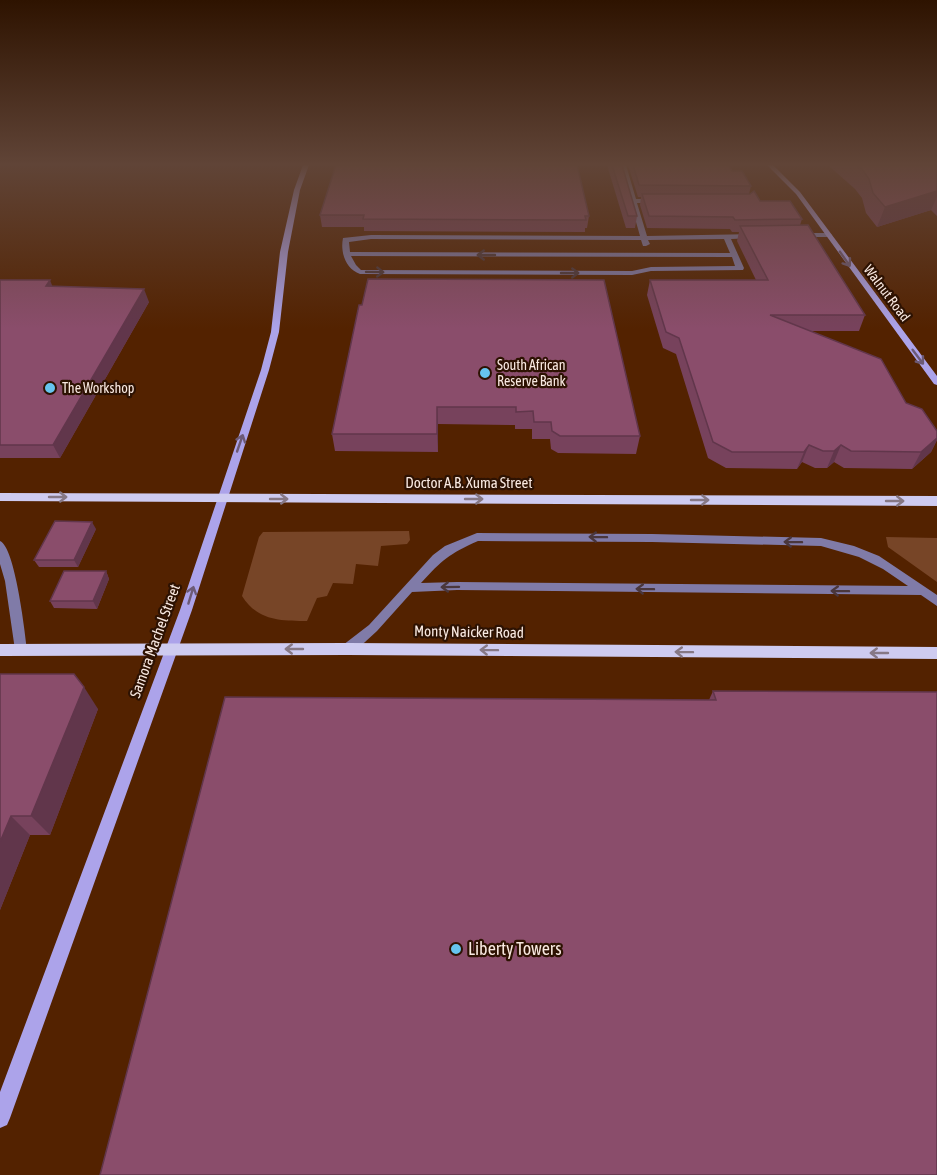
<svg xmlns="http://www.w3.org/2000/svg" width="937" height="1175" viewBox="0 0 937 1175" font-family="'Asap Condensed',sans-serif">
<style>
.green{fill:#774527}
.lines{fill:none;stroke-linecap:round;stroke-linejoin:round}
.service{fill:#807ba8;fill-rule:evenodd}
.secondary{fill:#aca3ea;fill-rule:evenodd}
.primary{fill:#cecbf0;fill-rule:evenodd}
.wall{fill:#77425c}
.shaded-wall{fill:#61364b}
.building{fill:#8a4d6b;stroke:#61364b;stroke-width:1.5}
.oneway{stroke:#4a373c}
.oneway2{stroke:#6c5a76}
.oneway3{stroke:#867885}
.poi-dot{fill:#66c4ef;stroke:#2d1202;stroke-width:2}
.labels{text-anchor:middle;stroke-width:4.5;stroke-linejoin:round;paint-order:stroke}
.far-street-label{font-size:14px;fill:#f9e9e1;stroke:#2d1202}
.far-poi-label{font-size:14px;fill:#f9e9e1;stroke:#2d1202;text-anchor:start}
.street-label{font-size:15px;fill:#f9e9e1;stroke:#2d1202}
.near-poi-label{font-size:18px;fill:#f9e9e1;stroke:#2d1202;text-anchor:start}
</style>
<rect width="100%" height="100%" fill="#532200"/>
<g class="green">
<path d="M409,531L410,540L407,544L381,546L378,566L356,564L353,584L333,583L327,596L317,598L307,621C280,621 258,621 242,596L259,537L263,532Z"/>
<path d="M886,537L937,538V582L888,547Z"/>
</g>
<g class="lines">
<g class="service">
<path d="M620,165H626L636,199H656L659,201L656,203H637L647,236L757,234V238H754L731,239L744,268L743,270L651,271L632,275L360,274C346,269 340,253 343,238L371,235L640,236ZM371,239L641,240L643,246H646L650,244L648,240L724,239L730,253L350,252L349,242ZM351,256L732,257L735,266L651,267L632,271L361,270L356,265Z"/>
<path d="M796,233H828L832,235L828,237H799L795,235Z"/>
<path d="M477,533L652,534L821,538L854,546L879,556L937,595V606L921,595L457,590L412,592L377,631L353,653H343L342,649L343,645L369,625L433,555L445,546ZM478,541L652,542L821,546L859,557L883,569L908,586L457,582L421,583C442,560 449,554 478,541Z"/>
<path d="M0,541C15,547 25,632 27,650L26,654L21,655L16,654L15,650L5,581L0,564Z"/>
</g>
<g class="secondary">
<path d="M303,165H309L300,190L288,252L279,332L269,370L192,610L10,1118L7,1125L0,1128V1092L180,610L261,370L271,332L280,252L294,190Z"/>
<path d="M767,165H773L800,192L937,376V385L934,384L796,194Z"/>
</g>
<g class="primary">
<path d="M0,493L937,496V506L0,501Z"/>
<path d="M348,643L937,647V659L348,655L0,656V644Z"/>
</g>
</g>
<g class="wall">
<path d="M607,165H622L637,216L635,228H626Z"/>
<path d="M628,165H729L732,171L751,186L749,194L760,201L802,219L800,225L865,315L859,331H810L906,403L937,431V440L931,452L912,469L844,468L834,462L827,468H815L802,462L797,469L726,468L708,458L676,354L663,348L647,295L650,280H756L737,241L739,232H732L730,229L647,228L640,205L641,197H638Z"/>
<path d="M828,165H937V216L931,210L877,227L866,213L862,198L855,189Z"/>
<path d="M320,215L589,216L587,228H585V232L364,231V227H322Z"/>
<path d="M0,280L53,286L149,302L60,458H0Z"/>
<path d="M359,305L640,436L636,454L558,453L551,449L550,439H532V429H515V425L438,424V452L335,451L332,434Z"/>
<path d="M96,529L78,567H39L34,560Z"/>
<path d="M106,571L109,579L97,609L54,608L50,601Z"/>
<path d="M0,674L98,709L50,835H30L0,910Z"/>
<path d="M713,691L937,692L709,700Z"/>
</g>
<g class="shaded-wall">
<path d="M937,191V197L931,210L877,227L885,207Z"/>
<path d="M50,280L55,293L46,286Z"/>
<path d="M144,289L149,302L60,458L53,445Z"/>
<path d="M437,407L438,424V452L437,434Z"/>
<path d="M937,438V440L931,452L912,469L921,452Z"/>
<path d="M809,445L802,462L797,469L804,452Z"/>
<path d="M841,445L834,462L827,468L834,451Z"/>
<path d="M92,522L96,529L78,567L74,560Z"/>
<path d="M106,571L109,579L97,609L93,601Z"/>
<path d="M84,687L98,709L50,835L31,816Z"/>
<path d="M11,816L30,835L0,910V842Z"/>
</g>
<g class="building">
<path d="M336,165H577L589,216H585L586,220L363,219L364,215H320Z"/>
<path d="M612,165H622L637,216H628Z"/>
<path d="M633,165H729L732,171H742L751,186L639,185Z"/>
<path d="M856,165H937V191L885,207L873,193L869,179L862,169Z"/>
<path d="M754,191L760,201H790L802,219L735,220L733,217L649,216L642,194H750Z"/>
<path d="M808,225L865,315H770L881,359L906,403L922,409L937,431V438L921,452L851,451L841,445L834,451H823L809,445L804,452H732L713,442L679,338L666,332L650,280H768L740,226Z"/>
<path d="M368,279L604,280L640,436H560L552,431L551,422H534L533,411L516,412V407H437V434H332L359,305H362Z"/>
<path d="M0,280H50L46,286L144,289L53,445H0Z"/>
<path d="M55,521L92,522L74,560H34Z"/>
<path d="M64,571H106L93,601H50Z"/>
<path d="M0,674H74L84,687L31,816H11L0,842Z"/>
<path d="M713,691L937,692V1175H100L225,697L716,700Z"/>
</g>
<defs><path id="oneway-shaft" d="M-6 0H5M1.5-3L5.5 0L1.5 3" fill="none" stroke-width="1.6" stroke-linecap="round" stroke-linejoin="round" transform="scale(1.5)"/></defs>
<g class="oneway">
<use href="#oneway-shaft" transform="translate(486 255) rotate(180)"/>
<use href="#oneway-shaft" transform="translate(375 272) rotate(1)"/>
<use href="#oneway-shaft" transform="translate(570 273)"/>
<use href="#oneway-shaft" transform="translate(598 537) rotate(-179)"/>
<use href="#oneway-shaft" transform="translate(793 542) rotate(-179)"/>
<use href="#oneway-shaft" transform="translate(450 587) rotate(179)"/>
<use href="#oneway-shaft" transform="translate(645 589) rotate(-179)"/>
<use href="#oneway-shaft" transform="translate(840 591) rotate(-179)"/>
</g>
<g class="oneway2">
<use href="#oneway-shaft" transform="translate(845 259) rotate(55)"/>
<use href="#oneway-shaft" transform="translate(918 357) rotate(53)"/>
<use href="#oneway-shaft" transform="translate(240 443) rotate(-71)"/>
<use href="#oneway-shaft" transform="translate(191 595) rotate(-73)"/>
</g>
<g class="oneway3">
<use href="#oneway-shaft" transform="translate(58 497)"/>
<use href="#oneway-shaft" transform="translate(279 499)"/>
<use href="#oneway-shaft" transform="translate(474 499)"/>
<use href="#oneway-shaft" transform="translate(700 500)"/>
<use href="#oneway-shaft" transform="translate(895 501)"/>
<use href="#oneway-shaft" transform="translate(294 649) rotate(180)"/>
<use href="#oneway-shaft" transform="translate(489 650) rotate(-179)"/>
<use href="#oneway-shaft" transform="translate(684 652) rotate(-179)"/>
<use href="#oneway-shaft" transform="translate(879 653) rotate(-180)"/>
</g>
<linearGradient id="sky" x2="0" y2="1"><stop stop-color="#2e1300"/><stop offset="0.5" stop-color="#604437"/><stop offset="1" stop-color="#604437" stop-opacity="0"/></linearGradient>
<rect width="937" height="329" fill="url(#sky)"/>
<g class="poi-dot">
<circle cx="485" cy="373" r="6"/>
<circle cx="50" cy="388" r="6"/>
<circle cx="456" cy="949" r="6"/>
</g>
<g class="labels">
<g class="far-street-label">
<text transform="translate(887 293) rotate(53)" y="5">Walnut Road</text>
</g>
<g class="far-poi-label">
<text x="497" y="370">South African<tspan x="497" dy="16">Reserve Bank</tspan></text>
<text x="62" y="393">The Workshop</text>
</g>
<g class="street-label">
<text x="469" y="488">Doctor A.B. Xuma Street</text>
<text transform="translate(469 632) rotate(1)" y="5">Monty Naicker Road</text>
<text transform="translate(155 641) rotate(-70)" y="5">Samora Machel Street</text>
</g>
<g class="near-poi-label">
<text x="468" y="955">Liberty Towers</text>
</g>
</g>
</svg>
